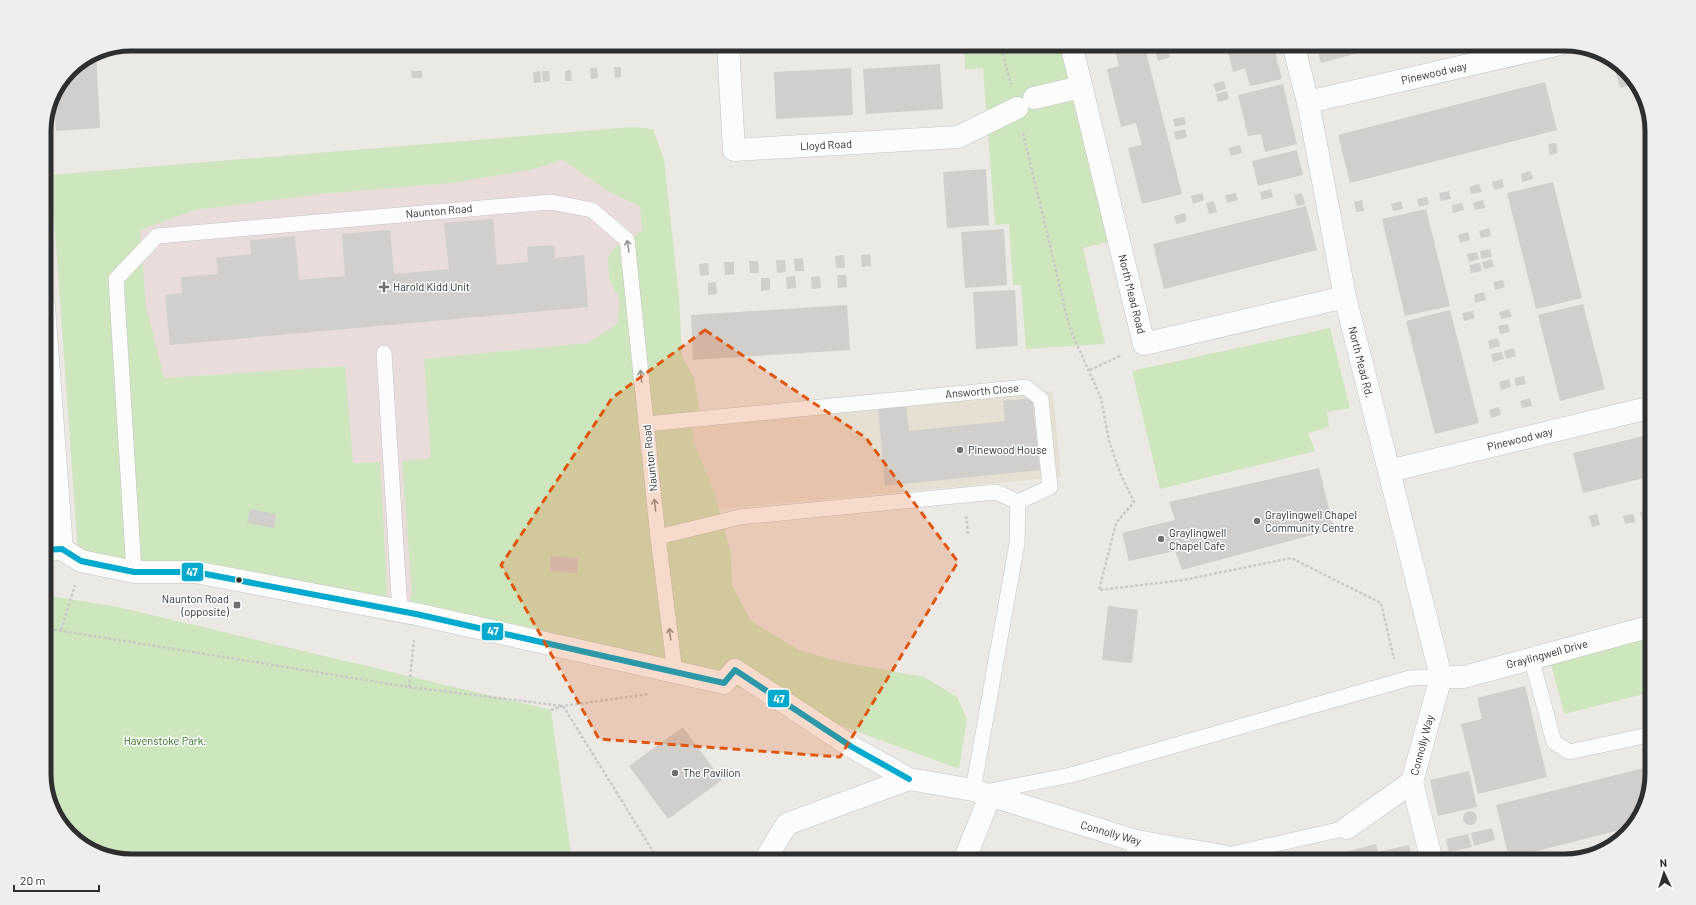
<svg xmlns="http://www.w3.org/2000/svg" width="1696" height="905" viewBox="0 0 1696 905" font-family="Barlow,sans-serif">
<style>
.education{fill:#e6e0d3}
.medical{fill:#e9dcdb}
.green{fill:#cee6be}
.building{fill:#d1cecb}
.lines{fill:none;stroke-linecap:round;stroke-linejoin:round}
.lane-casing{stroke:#c5c4c5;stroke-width:16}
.street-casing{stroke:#c5c4c5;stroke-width:23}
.path{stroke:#c9c9c8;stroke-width:2.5;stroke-dasharray:3 2;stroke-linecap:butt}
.lane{stroke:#fcfcfb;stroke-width:15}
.street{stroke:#fcfcfb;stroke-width:22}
.bus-1-casing{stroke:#fff;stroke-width:9}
.bus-1{stroke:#00a9ce;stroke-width:6}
.oneway{stroke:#959594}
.marked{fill:#df570e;fill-opacity:0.2;stroke:#df570e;stroke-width:3;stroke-dasharray:8 5;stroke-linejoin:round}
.poi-dot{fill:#706f6e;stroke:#fff;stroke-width:1.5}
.bus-dot{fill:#2e2e2e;stroke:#fff;stroke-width:1.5}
.labels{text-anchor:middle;stroke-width:3;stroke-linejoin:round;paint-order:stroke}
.street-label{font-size:11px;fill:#2e2e2e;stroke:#fff}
.poi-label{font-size:11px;fill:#2e2e2e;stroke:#fff;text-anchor:start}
.park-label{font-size:11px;fill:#2c6e1b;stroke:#fff}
.rim{fill:none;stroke:#2e2e2e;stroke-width:5}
.line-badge{stroke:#fff;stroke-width:1.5}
.badge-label{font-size:11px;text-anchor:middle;font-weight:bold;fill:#fff}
</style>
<rect width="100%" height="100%" fill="#ece8e4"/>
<path class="education" d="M1053,391L1061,477L676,513L668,426Z"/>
<path class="medical" d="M633,127L682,667L404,624L78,552L51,175Z"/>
<g class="green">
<path d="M964,44H1060L1108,242L1083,248L1105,344L1026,349L1021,285H1013L1009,224L995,225L983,68L965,69Z"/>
<path d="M633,127L653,129L664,160L679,297L682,356L694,378L699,406L692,428L693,442L714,491L731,554L732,585L751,621L799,650L837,661L924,677L957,697L967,719L959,769L682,667L404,624L412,594L402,461L431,458L424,359L588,343L617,324L620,300L609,278L608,257L616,246L642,231L640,206L611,193L563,160L530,170L452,183L321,194L195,210L140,230L146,306L164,378L345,366L353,463L380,462L389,621L78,552L51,175Z"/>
<path d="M1330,328L1350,408L1327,412L1329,427L1308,433L1315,451L1160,489L1132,371Z"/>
<path d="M44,595L118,607L551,710L572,861H131L92,852L59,822L44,780Z"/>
<path d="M1652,633V692L1564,714L1550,660Z"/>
</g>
<g class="building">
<rect x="410" y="44" width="11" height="6"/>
<path d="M775,44H797V45L775,47Z"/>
<path d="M1101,44H1144L1182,194L1142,204L1128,148L1142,145L1136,123L1121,127L1107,69L1119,66L1114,46L1102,49Z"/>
<path d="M1154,44H1166L1167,47L1156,50Z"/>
<path d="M1226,44H1273L1282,79L1250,86L1245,68L1233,72Z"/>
<path d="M1316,44H1391L1321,63Z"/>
<path d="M1168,50L1170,57L1158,61L1156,53Z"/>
<path d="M96,52L100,128L56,131L54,93L70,69Z"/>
<path d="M1613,61L1637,83H1638L1620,88Z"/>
<path d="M940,64L943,109L866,114L863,69Z"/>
<path d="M614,67H621V77L615,78Z"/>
<path d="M590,68H597L598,78L591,79Z"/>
<path d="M851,68L853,115L776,119L774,72Z"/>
<path d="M571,70L572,81H565V71Z"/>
<path d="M411,71H422V78H412Z"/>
<path d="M540,71L541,82L534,83L533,72Z"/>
<path d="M542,71H549L550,81L543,82Z"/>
<path d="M1224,81L1226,89L1216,92L1213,84Z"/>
<path d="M1545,82L1557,130L1350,183L1338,135Z"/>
<path d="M1283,84L1297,144L1265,152L1261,134L1248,136L1238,95Z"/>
<path d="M1227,91L1229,99L1218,102L1216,94Z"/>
<path d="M1184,117L1186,124L1175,127L1173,119Z"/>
<path d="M1185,129L1187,137L1176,140L1174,132Z"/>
<path d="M1556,143L1558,153L1550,155L1548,144Z"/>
<path d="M1240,145L1242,153L1231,156L1229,148Z"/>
<path d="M1297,150L1303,175L1258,186L1252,161Z"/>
<path d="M986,169L989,225L947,228L943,172Z"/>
<path d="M1531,171L1533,179L1522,182L1521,174Z"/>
<path d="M1502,179L1504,187L1494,190L1492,182Z"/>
<path d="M1553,182L1582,298L1536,309L1507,193Z"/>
<path d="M1479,184L1482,192L1471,194L1469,187Z"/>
<path d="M1271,189L1273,197L1262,200L1260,192Z"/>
<path d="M1449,191L1451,199L1441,201L1439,193Z"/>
<path d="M1202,193L1204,200L1193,204L1191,196Z"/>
<path d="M1236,193L1238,200L1227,203L1225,195Z"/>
<path d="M1302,193L1305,204L1297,206L1294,195Z"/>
<path d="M1427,197L1429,204L1419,207L1417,199Z"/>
<path d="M1362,200L1364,211L1356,212L1354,202Z"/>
<path d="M1483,200L1485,208L1475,210L1473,203Z"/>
<path d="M1214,201L1217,212L1209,214L1206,203Z"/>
<path d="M1401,201L1403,209L1393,211L1391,204Z"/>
<path d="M1462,203L1464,210L1453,213L1452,205Z"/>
<path d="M1306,206L1317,250L1164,289L1153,244Z"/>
<path d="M1426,209L1450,306L1405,316L1382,219Z"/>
<path d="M1185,213L1187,221L1176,224L1174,216Z"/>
<path d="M493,219L497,265L528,262L527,247L554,245L555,258L584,255L588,307L170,345L165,295L182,293L181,277L218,274L216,258L251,254L250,240L295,236L299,280L345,276L342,234L390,230L394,274L449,269L444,223Z"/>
<path d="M1489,228L1491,236L1481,238L1479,231Z"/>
<path d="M1004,229L1007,285L965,288L961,232Z"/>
<path d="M1468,232L1470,240L1460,243L1458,235Z"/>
<path d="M1490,249L1492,257L1481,259L1480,251Z"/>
<path d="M1477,252L1479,259L1469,262L1467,254Z"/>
<path d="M870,254L871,266L862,267L861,255Z"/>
<path d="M844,255L845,268H836L835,256Z"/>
<path d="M803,258L804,271H795L794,259Z"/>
<path d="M1492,259L1494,267L1484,269L1482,262Z"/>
<path d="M776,260H785L786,272L777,273Z"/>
<path d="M749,261H758L759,273H750Z"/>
<path d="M724,262H734V274L725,275Z"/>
<path d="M708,263L709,275L700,276L699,264Z"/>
<path d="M1480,263L1482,271L1471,273L1469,265Z"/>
<path d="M837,275H846L847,287L838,288Z"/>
<path d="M795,276L796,288L787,289L786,277Z"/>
<path d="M820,276L821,288L812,289L811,277Z"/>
<path d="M761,278H770V290L761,291Z"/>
<path d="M1503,280L1505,287L1495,290L1493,282Z"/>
<path d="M716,282L717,294L708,295V283Z"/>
<path d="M1015,290L1018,346L976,349L973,292Z"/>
<path d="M1484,292L1486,300L1475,303L1474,295Z"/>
<path d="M1583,304L1605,389L1560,401L1538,315Z"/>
<path d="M847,305L850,350L693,360L691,315Z"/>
<path d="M1509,309L1512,317L1501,319L1499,312Z"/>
<path d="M1450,310L1479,423L1435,434L1406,321Z"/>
<path d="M1473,311L1475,318L1464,321L1462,313Z"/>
<path d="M1508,324L1510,332L1500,334L1498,326Z"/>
<path d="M1498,338L1500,346L1490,349L1488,341Z"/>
<path d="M1514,348L1516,356L1506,359L1504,351Z"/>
<path d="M1502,352L1504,359L1493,362L1491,354Z"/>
<path d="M1524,376L1526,384L1516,386L1514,378Z"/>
<path d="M1509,379L1511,387L1501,390L1499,382Z"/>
<path d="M1032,398L1040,470L885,486L878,408L906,406L909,431L1005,421L1003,401Z"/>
<path d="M1530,398L1532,406L1522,408L1520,401Z"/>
<path d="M1499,407L1501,415L1491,418L1489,410Z"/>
<path d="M1652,434V476L1583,493L1573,453Z"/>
<path d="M1319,468L1334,529L1182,570L1175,551L1129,561L1122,533L1175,520L1169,502Z"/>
<path d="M250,509L276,514L274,528L247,523Z"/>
<path d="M1651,510L1652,517L1642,520L1640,512Z"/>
<path d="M1597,514L1600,525L1592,527L1589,516Z"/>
<path d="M1634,514L1635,522L1625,524L1623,516Z"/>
<path d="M551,556L578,558L577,573L550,571Z"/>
<path d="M1108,606L1138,610L1132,663L1102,660Z"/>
<path d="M1525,686L1547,777L1478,794L1461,724L1482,719L1477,698Z"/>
<path d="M683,727L722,780L668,819L629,766Z"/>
<path d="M1652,766V774L1643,813L1628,828L1509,858L1496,805Z"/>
<path d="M1469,771L1477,807L1438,816L1430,780Z"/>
<circle cx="1470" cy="818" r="7"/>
<path d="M1492,828L1495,840L1474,846L1471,833Z"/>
<path d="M1468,834L1472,847L1449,852L1446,839Z"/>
<path d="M1376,844L1378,852L1409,845L1413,861H1311Z"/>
</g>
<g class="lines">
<defs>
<g id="lane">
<path d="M384,353L400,611"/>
<path d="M646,424L1026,387L1041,399L1050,487L1018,502L996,492L740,517L658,537"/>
<path d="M134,572L116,279L157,236L551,202L592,210L627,240L658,537L675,673"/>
<path d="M1531,658L1554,742L1569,752L1644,736"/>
<path d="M973,790L1017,543L1018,502"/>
<path d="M985,792L1071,775L1410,678L1441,677"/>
<path d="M1223,856L1347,828"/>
</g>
<g id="street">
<path d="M728,44L734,150L958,137L1017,108"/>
<path d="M1071,44L1144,344L1345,297"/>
<path d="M1293,44L1308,102L1345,297L1441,677L1412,782L1347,828"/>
<path d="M1034,98L1081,87"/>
<path d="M1308,102L1560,44"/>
<path d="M44,306L62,549"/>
<path d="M1389,471L1652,407"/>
<path d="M44,550L62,549L81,561L134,572H195L416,614L724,683L735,670L852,747L909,779"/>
<path d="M1441,677H1464L1652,626"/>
<path d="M1412,782L1432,861"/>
<path d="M1136,841L1140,861"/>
<path d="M764,861L787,824L909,779L973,790L1136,841L1223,856"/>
<path d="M964,861L990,796"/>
</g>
</defs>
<use href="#lane" class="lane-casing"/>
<use href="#street" class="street-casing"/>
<g class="path">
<path d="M1000,44L1011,84"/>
<path d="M1023,133L1070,329L1101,398L1109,441L1120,473L1134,502L1116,523L1099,590L1183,580L1291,558L1381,603L1394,659"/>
<path d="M1090,370L1122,355"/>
<path d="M966,516L968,534"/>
<path d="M44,628L409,687L563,706L659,861"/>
<path d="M61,630L75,585"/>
<path d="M409,687L414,640"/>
<path d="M551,710L563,706L649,694"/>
<path d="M730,861L738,857"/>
</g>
<use href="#lane" class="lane"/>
<use href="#street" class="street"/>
<defs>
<path id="bus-1" d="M44,550L62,549L81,561L134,572H195L416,614L724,683L735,670L852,747L909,779"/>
</defs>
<use href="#bus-1" class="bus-1-casing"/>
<use href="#bus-1" class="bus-1"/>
</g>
<defs><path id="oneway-shaft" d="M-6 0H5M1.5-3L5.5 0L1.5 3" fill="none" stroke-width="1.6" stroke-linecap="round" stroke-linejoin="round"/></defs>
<g class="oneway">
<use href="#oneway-shaft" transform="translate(628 246) rotate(-99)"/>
<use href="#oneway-shaft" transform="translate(641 376) rotate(-96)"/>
<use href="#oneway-shaft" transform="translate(655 505) rotate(-96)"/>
<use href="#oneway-shaft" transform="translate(670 634) rotate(-97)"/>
</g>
<path class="marked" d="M705,330L866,438L958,562L840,757L599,739L501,565L612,398Z"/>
<g class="poi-dot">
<path d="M382 281h4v4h4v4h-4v4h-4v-4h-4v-4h4z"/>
<circle cx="960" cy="450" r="4"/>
<circle cx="1257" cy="521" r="4"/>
<circle cx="1161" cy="539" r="4"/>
<rect x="233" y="601" width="8" height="8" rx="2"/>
<circle cx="675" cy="773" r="4"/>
</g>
<circle class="bus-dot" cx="239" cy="580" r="3.5"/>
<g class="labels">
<g class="street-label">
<text transform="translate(1434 73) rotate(-13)" y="4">Pinewood way</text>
<text transform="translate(826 145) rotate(-3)" y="4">Lloyd Road</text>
<text transform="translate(439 211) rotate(-5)" y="4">Naunton Road</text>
<text transform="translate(1132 294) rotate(76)" y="4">North Mead Road</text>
<text transform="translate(1361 362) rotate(76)" y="4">North Mead Rd.</text>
<text transform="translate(982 391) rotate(-5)" y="4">Answorth Close</text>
<text transform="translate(1520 439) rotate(-14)" y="4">Pinewood way</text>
<text transform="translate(650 458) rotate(-96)" y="4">Naunton Road</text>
<text transform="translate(1547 654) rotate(-15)" y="4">Graylingwell Drive</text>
<text transform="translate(1422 745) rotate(-75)" y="4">Connolly Way</text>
<text transform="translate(1111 833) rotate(16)" y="4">Connolly Way</text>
</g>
<g class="poi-label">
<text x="393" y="291">Harold Kidd Unit</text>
<text x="968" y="454">Pinewood House</text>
<text x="1265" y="519">Graylingwell Chapel<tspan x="1265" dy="13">Community Centre</tspan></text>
<text x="1169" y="537">Graylingwell<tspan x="1169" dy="13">Chapel Cafe</tspan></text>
<text x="229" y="603" text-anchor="end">Naunton Road<tspan x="229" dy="13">(opposite)</tspan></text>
<text x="683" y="777">The Pavilion</text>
</g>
<g class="park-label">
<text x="165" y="745">Havenstoke Park.</text>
</g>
</g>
<path d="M0 0H1696V905H0ZM131 51H1565A80 80 0 0 1 1645 131V774A80 80 0 0 1 1565 854H131A80 80 0 0 1 51 774V131A80 80 0 0 1 131 51Z" fill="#eee" fill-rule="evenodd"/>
<path class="rim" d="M131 51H1565A80 80 0 0 1 1645 131V774A80 80 0 0 1 1565 854H131A80 80 0 0 1 51 774V131A80 80 0 0 1 131 51Z"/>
<g class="line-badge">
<rect x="181" y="562" width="23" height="20" rx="4" fill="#00a9ce"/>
<rect x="481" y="622" width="23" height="19" rx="4" fill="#00a9ce"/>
<rect x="767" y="689" width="23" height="19" rx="4" fill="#00a9ce"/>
</g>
<g class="badge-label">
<text x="192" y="576">47</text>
<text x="493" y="635">47</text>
<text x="779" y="703">47</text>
</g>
<g transform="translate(1664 873) rotate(356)" stroke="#ffffff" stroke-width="3" paint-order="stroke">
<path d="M0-3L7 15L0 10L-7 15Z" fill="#2e2e2e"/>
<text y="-6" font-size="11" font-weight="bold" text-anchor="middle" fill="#2e2e2e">N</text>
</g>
<path d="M14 885v6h85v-6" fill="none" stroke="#2e2e2e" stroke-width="2"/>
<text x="20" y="885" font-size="12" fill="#2e2e2e" stroke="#ffffff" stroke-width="3" paint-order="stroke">20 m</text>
</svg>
